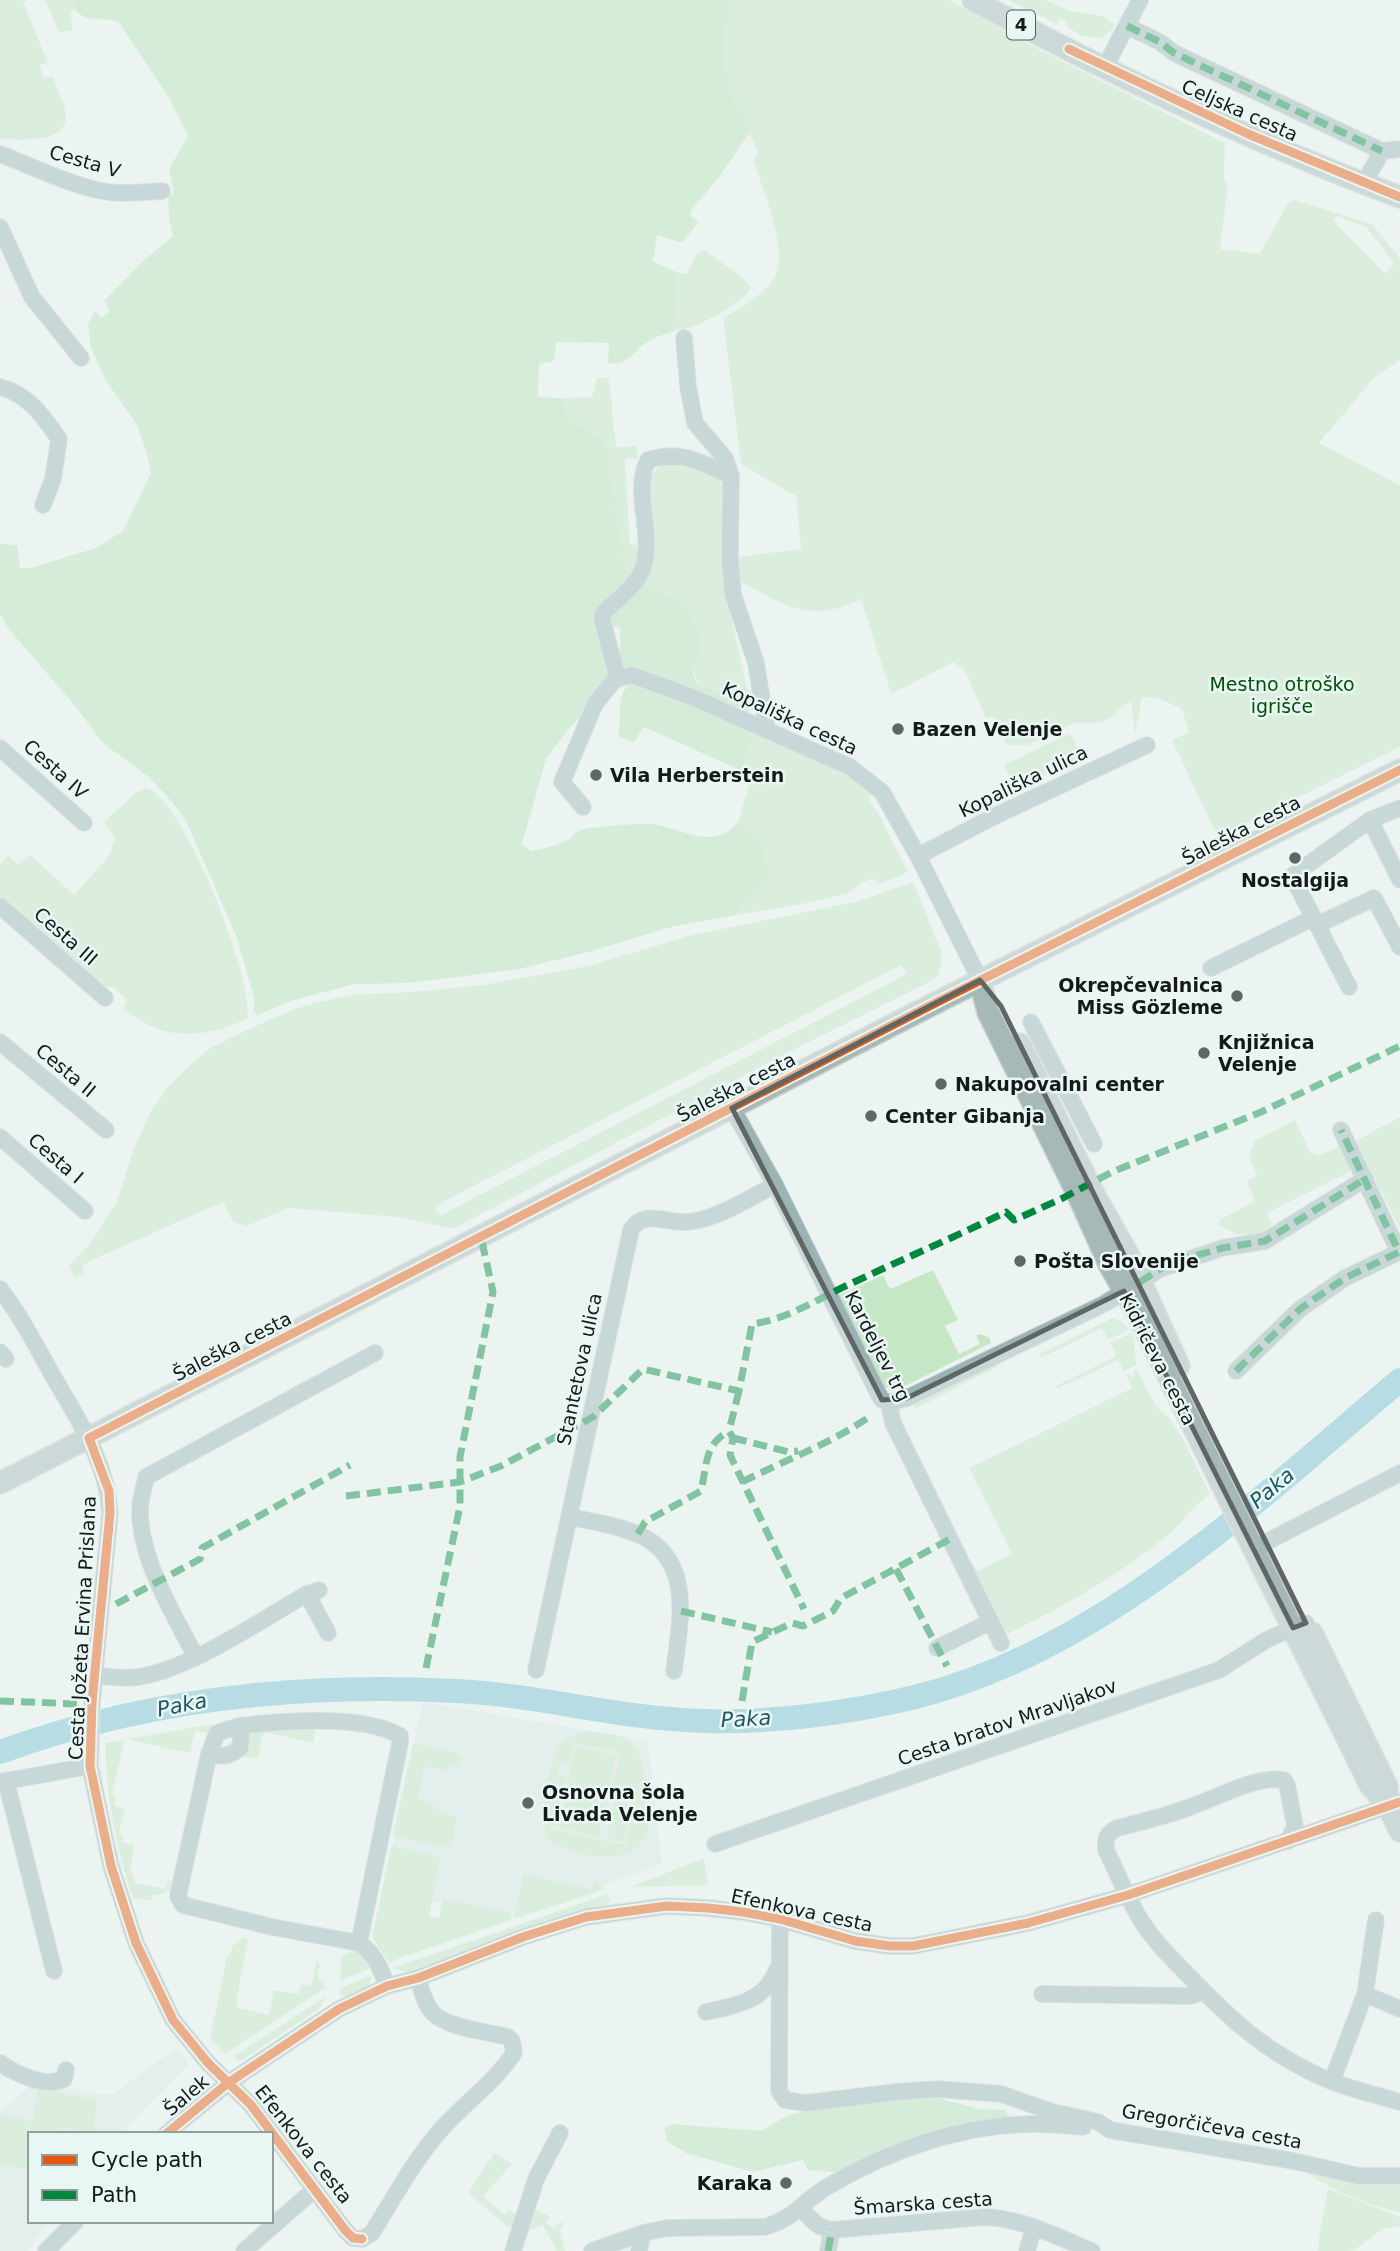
<svg xmlns="http://www.w3.org/2000/svg" width="1400" height="2251" viewBox="0 0 1400 2251" font-family="'DejaVu Sans',sans-serif">
<style>
.built{fill:#dae9e6}
.green{fill:#c6e7c6;fill-rule:evenodd}
.forest{fill:#b8e3b8}
.lines{fill:none;stroke-linecap:round;stroke-linejoin:round}
.river{stroke:#75bed3;stroke-width:24}
.minor-casing{stroke:#cad0ce;stroke-width:18}
.major-casing{stroke:#cad0ce;stroke-width:24}
.minor{stroke:#9cb3b5;stroke-width:16}
.major{stroke:#a6b8b8;stroke-width:21}
.quiet{stroke:#00873e;stroke-width:7;stroke-dasharray:14 7;stroke-linecap:butt}
.cycleway-casing{stroke:#e9f7f4;stroke-width:13}
.cycleway{stroke:#e8590c;stroke-width:9}
.marked{fill:none;stroke:#606665;stroke-width:5;stroke-linejoin:round}
.poi-dot{fill:#606665;stroke:#e9f7f4;stroke-width:2.5}
.labels{text-anchor:middle;stroke-width:5;stroke-linejoin:round;paint-order:stroke}
.shield{fill:#e9f7f4;stroke:#555c5b;stroke-width:2}
.shield-label{font-size:18px;font-weight:bold;fill:#151919}
.street-label{font-size:19px;fill:#151919;stroke:#e9f7f4}
.park-label{font-size:19px;fill:#045204;stroke:#e9f7f4}
.poi-label{font-size:19px;font-weight:bold;fill:#151919;stroke:#e9f7f4;text-anchor:start}
.water-label{font-size:21px;font-style:italic;fill:#1f5667;stroke:#e9f7f4}
</style>
<rect width="100%" height="100%" fill="#ecf4f2"/>
<g class="built">
<path d="M423,1702L648,1741L662,1864L511,1918L383,1891Z"/>
<path d="M176,2048L189,2064L121,2134H30V2221H48L27,2251H0V2109H3L32,2085L112,2095Z"/>
</g>
<g class="green">
<path d="M0,0H28L23,2L48,63L40,64L43,77H53C57,89 65,103 66,115C68,145 19,139 0,139Z"/>
<path d="M45,0H71L75,10L70,11L73,31L59,32Z"/>
<path d="M726,0H949L1034,47L1225,143L1224,179L1228,185L1220,249L1259,254L1287,205L1294,200L1372,224L1400,258V360L1374,378L1319,443L1400,485V747L1225,834L1215,832L1172,740L1189,732L1182,709L1157,698L1142,697L1135,734L1131,702L1124,705L1113,716L1100,723H1073L1028,745H1006L999,725L993,717L986,718L965,671L954,662L891,694L861,599C810,625 781,605 737,579L736,557L801,549L796,496L741,464L723,318C737,310 771,290 776,274C787,244 762,189 753,159L758,152L729,90L725,71ZM1337,216L1366,227L1394,263L1385,274L1334,221Z"/>
<path d="M1008,0H1046L1070,11L1103,16L1114,24L1113,29L1101,38L1081,36L1065,25L1067,21L1059,18L1057,24Z"/>
<path d="M704,250L742,277L751,288C740,305 694,330 674,331C670,311 674,292 678,273L687,274L696,254Z"/>
<path d="M597,378H609L616,447L637,446L638,459H625L630,544L642,545L633,575L625,567L605,444C588,427 567,429 561,398L592,397Z"/>
<path d="M676,460L721,479L725,520L726,592L747,689L757,693L755,708L742,715L723,688L710,690L700,687L691,667L699,647L642,583L647,485C654,469 659,464 676,460Z"/>
<path d="M753,729L839,768L873,794L868,798L878,813L908,872L879,884L874,879C857,882 858,890 845,894C810,904 772,909 736,915L760,882L767,877C762,845 765,843 738,822L752,776L742,771Z"/>
<path d="M1070,733L1082,757L1015,789L1004,765Z"/>
<path d="M145,788C181,791 256,983 247,1019C222,1031 189,1039 161,1030C147,1026 134,1016 123,1008L127,1000L113,987L99,988L0,896V864L8,855L18,865L31,855L74,895L109,856L115,838L104,822L135,793Z"/>
<path d="M913,882L940,948L942,960L938,976L922,986L775,1059L453,1229L398,1217L288,1208L247,1226L233,1222L223,1202L88,1262L82,1266L85,1273L75,1279L69,1266L91,1242L117,1201L134,1148L152,1109L167,1088L196,1059L212,1047L240,1033L294,1009L316,1003L349,995L412,992L483,985L588,966L692,935L859,901ZM901,965L907,974L441,1215L435,1209L445,1201Z"/>
<path d="M1400,1117V1229L1355,1141Z"/>
<path d="M1295,1120L1311,1153L1319,1156L1339,1146L1351,1171L1267,1213L1272,1224L1265,1235L1236,1234L1218,1224L1221,1219L1255,1201L1247,1181L1257,1175L1249,1156L1255,1141Z"/>
<path d="M933,1270L958,1320L945,1326L959,1354L980,1344L976,1335L980,1334L990,1338L991,1343L897,1390L882,1387L838,1296L883,1275L890,1289Z"/>
<path d="M1113,1318L1125,1323L1129,1330L1108,1340L1102,1328L1041,1358L1039,1354Z"/>
<path d="M1131,1333L1134,1339L1136,1365L1124,1372L1118,1360L1057,1389L1056,1386L1116,1356L1110,1343Z"/>
<path d="M992,1365L999,1366L915,1409L912,1402Z"/>
<path d="M1137,1370L1156,1406L1169,1418L1181,1435L1210,1494C1192,1507 1181,1525 1163,1539C1113,1579 1063,1607 1005,1635L970,1563H973L977,1571L1012,1554L969,1468L1132,1388L1126,1375L1129,1374L1132,1377L1135,1375L1133,1371Z"/>
<path d="M213,1724L210,1733L195,1731L190,1753L125,1739L112,1795L115,1796V1806L125,1808L119,1832L124,1837L122,1842L134,1845L130,1871L134,1876L133,1882L166,1889L167,1882L171,1880L174,1883L172,1889L163,1894L152,1896L151,1901L133,1898C116,1848 106,1796 105,1743Z"/>
<path d="M316,1725L313,1743L264,1732L257,1759L240,1756L247,1732Z"/>
<path d="M588,1731C601,1733 620,1733 630,1742C643,1752 643,1767 645,1781C646,1798 653,1819 646,1835C631,1871 568,1856 545,1837C542,1816 548,1763 560,1746C567,1736 577,1733 588,1731ZM574,1743L620,1752L611,1797L634,1802L626,1845L550,1829L549,1824L555,1826L566,1776L558,1774L561,1762L569,1763Z"/>
<path d="M413,1743L457,1753L461,1758L460,1767L448,1765L447,1771L424,1767L418,1799L434,1803L433,1807L439,1808L438,1813L457,1817L451,1848L393,1836Z"/>
<path d="M575,1746L616,1755L599,1837L559,1828Z"/>
<path d="M614,1801L632,1804L624,1842L606,1838Z"/>
<path d="M391,1846L441,1857L429,1916L439,1918L443,1899L512,1913L510,1920L389,1962L372,1937Z"/>
<path d="M704,1858L708,1885L630,1887Z"/>
<path d="M523,1874L592,1889L595,1879L605,1889L514,1919Z"/>
<path d="M608,1894L610,1901L606,1906L406,1975L405,1972L393,1968Z"/>
<path d="M242,1938L248,1939L237,1998L238,2008L269,2015L274,1990L298,1994L301,1984L312,1985L316,1959L322,1966L318,1969L319,1980L323,1981L325,1988L225,2054L210,2039L227,1956H230L233,1945Z"/>
<path d="M355,1950L363,1954L371,1968L340,1981L341,1957Z"/>
<path d="M372,1975L369,1985L346,1997L340,1995V1988Z"/>
<path d="M326,1996L320,2008L242,2060H236L235,2056Z"/>
<path d="M39,2088L98,2100L92,2133L62,2127L61,2134H30V2170L0,2164V2115L32,2121Z"/>
<path d="M494,2153L512,2164L483,2197L505,2215L509,2210L518,2217L515,2227L508,2228L469,2193C473,2181 487,2165 494,2153Z"/>
<path d="M1296,2165L1400,2180V2212C1363,2205 1326,2188 1296,2165Z"/>
<path d="M1328,2189L1400,2217V2226L1383,2229L1357,2248L1349,2251H1318L1319,2236Z"/>
<path d="M533,2207L550,2217L546,2223L554,2228L559,2223L565,2222L560,2230L565,2251H557L543,2225L528,2231L526,2226Z"/>
</g>
<g class="forest">
<path d="M71,0H726L725,71L729,90L750,132L717,180L691,210L690,215L698,222L682,243L657,235L653,261L678,273C674,292 671,311 674,331C665,334 655,337 647,342C633,352 627,367 608,363L609,343L556,342L554,361L539,364L538,397L561,398C567,429 588,426 605,444L625,567L633,575L601,612L609,674L599,687L585,712L567,731L546,759L522,844L531,851C544,849 556,845 568,840C572,837 576,832 581,830C589,827 643,823 652,824C682,828 714,852 738,822L756,836L764,846V859L769,867L767,877L760,882L736,915L671,927L592,951L519,969L409,983L355,984L290,1001L258,1015L254,1013V998L237,938L187,823L173,803L150,778L104,744L75,706L8,628L0,613V544L17,545L20,568H30L96,548L123,531L151,473L146,450L137,425L105,379L91,348L88,324L95,311L102,318L110,311L104,301L142,262L173,236L169,218L168,196L174,194L169,169L188,136L168,96L118,21C97,16 82,27 71,0Z"/>
<path d="M642,583L655,595L664,593C682,604 699,624 699,647C698,667 684,663 700,687C723,693 738,682 742,715L649,673L620,666V628L610,626L606,616Z"/>
<path d="M633,682L753,729L742,771L644,727L633,743L618,736C623,716 614,693 633,682Z"/>
<path d="M938,2098L980,2109L1006,2110L1008,2118L841,2173L808,2170L803,2160L753,2172L686,2153L667,2141L664,2128L672,2124L761,2131L788,2115L838,2104Z"/>
</g>
<g class="lines">
<path class="river" d="M0,1752C145,1699 302,1683 456,1691C539,1695 621,1719 704,1721C773,1723 849,1713 915,1697C1101,1651 1257,1500 1400,1380"/>
<defs>
<g id="minor">
<path d="M1127,26L1160,42L1174,53L1382,151"/>
<path d="M1105,67L1140,0"/>
<path d="M0,154C34,167 67,184 102,191C122,195 142,192 162,191"/>
<path d="M1364,183L1382,151L1400,149"/>
<path d="M0,227L32,297L81,358"/>
<path d="M684,338L688,386L695,423L725,458L731,476"/>
<path d="M0,387C28,394 43,416 59,439L53,479L43,505"/>
<path d="M618,679L602,619L603,613C615,602 629,591 638,578C660,542 630,496 648,460C683,450 700,462 731,476L730,559L733,594L756,663L767,730"/>
<path d="M0,748L84,823"/>
<path d="M583,807L562,782L595,704L615,679L632,675L692,697L850,767L882,792L918,856L980,980"/>
<path d="M1370,820L1400,880"/>
<path d="M918,856L995,816L1147,745"/>
<path d="M0,906L105,998"/>
<path d="M1317,925L1374,898L1400,947"/>
<path d="M1211,968L1313,918"/>
<path d="M1349,987L1292,876L1370,820L1400,808"/>
<path d="M1031,1022L1094,1144"/>
<path d="M0,1042L106,1130"/>
<path d="M732,1108L775,1185L878,1393L882,1400L889,1403L893,1423L1001,1643"/>
<path d="M0,1137L85,1211"/>
<path d="M0,1289C21,1316 36,1346 53,1376C78,1420 107,1461 110,1513L92,1702L90,1766L111,1866L136,1943L173,2020L208,2063L251,2105L345,2230L353,2238L362,2239"/>
<path d="M0,1352L6,1359"/>
<path d="M1236,1371L1300,1309L1345,1278L1399,1252L1341,1130"/>
<path d="M889,1403L907,1398L1104,1304L1160,1269L1222,1248L1265,1241L1365,1179"/>
<path d="M569,1517C591,1521 615,1525 637,1534C695,1558 680,1622 674,1671"/>
<path d="M1253,1549L1400,1473"/>
<path d="M307,1594L328,1633"/>
<path d="M937,1648L990,1622"/>
<path d="M196,1657C174,1616 139,1557 140,1510C140,1499 144,1488 146,1477L375,1353"/>
<path d="M536,1670L631,1230C643,1210 664,1222 682,1222C711,1223 749,1198 775,1185"/>
<path d="M95,1675C109,1677 124,1679 138,1677C191,1669 259,1621 307,1594L319,1590"/>
<path d="M239,1726C281,1721 363,1714 400,1736V1743L359,1943"/>
<path d="M209,1754C222,1757 229,1757 240,1748L241,1736L239,1726L217,1733L209,1754L178,1896L183,1905L272,1927L359,1943C375,1953 381,1970 387,1986"/>
<path d="M6,1781L54,1971"/>
<path d="M0,1782L90,1766"/>
<path d="M1288,1841L1295,1826L1287,1785L1284,1780C1256,1775 1217,1798 1190,1807C1167,1816 1141,1822 1117,1828C1106,1834 1105,1838 1106,1850C1118,1874 1128,1900 1142,1922C1155,1942 1172,1959 1188,1975C1224,2013 1261,2048 1309,2071C1337,2086 1369,2093 1400,2102"/>
<path d="M715,1844L1219,1670L1268,1639L1306,1623"/>
<path d="M780,1919L779,2091L785,2100L806,2103L896,2092L938,2089L1001,2094L1053,2112L1098,2122L1110,2130L1294,2161L1359,2176H1400"/>
<path d="M1042,1994L1190,1996L1204,1992"/>
<path d="M1365,1994L1400,2009"/>
<path d="M706,2012C735,2006 766,2001 777,1969"/>
<path d="M0,2063C16,2074 45,2088 64,2079L66,2070"/>
<path d="M1332,2081L1365,1994L1376,1920"/>
<path d="M166,2134L228,2083L339,2009L387,1986L418,1978L523,1937L586,1917L667,1906L708,1908L743,1912L780,1919L855,1941L890,1946H913L1028,1923L1128,1895L1400,1802"/>
<path d="M801,2208C811,2219 817,2228 832,2230L985,2217C1024,2219 1057,2237 1092,2251"/>
<path d="M362,2239L372,2233C395,2196 416,2156 446,2124C468,2101 496,2080 514,2053L512,2041L508,2037C488,2032 449,2028 434,2014C425,2005 421,1990 418,1978"/>
<path d="M46,2251L76,2221"/>
<path d="M244,2251L314,2190"/>
<path d="M513,2251L536,2179L560,2133"/>
<path d="M592,2251L643,2233L667,2228L765,2227C795,2218 803,2201 827,2187C890,2149 966,2123 1040,2124C1054,2124 1069,2126 1083,2127"/>
<path d="M639,2251L643,2233"/>
<path d="M828,2251L832,2230"/>
<path d="M1027,2251L1034,2227"/>
</g>
<g id="major">
<path d="M973,0C1108,72 1256,144 1400,197"/>
<path d="M980,980L988,1012L1079,1197L1110,1266L1138,1315L1370,1785L1388,1806L1400,1831"/>
<path d="M1020,1044L1093,1192L1129,1256L1179,1366"/>
<path d="M0,1483L945,998L1400,770"/>
<path d="M1312,1633L1387,1786L1388,1806"/>
</g>
</defs>
<use href="#minor" class="minor-casing"/>
<use href="#major" class="major-casing"/>
<use href="#minor" class="minor"/>
<use href="#major" class="major"/>
<g class="quiet">
<path d="M1127,26L1160,42L1174,53L1382,151"/>
<path d="M1140,1282L1160,1269L1181,1260L1222,1248L1265,1241L1365,1179"/>
<path d="M1236,1371L1300,1309L1345,1278L1399,1252L1341,1130"/>
<path d="M739,1391L729,1431L733,1438L730,1455L804,1609"/>
<path d="M733,1438L789,1452L798,1451"/>
<path d="M742,1482C785,1460 830,1444 869,1417"/>
<path d="M346,1496L460,1482L501,1466L593,1417L643,1369L739,1391L752,1324C789,1319 819,1298 852,1283C903,1259 955,1237 1006,1212L1014,1220L1061,1199L1112,1172L1261,1112L1400,1046"/>
<path d="M638,1534L645,1522L701,1491C707,1466 704,1444 729,1431"/>
<path d="M896,1569L947,1666"/>
<path d="M116,1604L200,1559L202,1548L350,1465"/>
<path d="M681,1611L772,1632"/>
<path d="M426,1668L460,1506V1457L493,1292L481,1237"/>
<path d="M0,1701L79,1704"/>
<path d="M742,1701L752,1642L792,1623L803,1626L833,1611L841,1598L950,1539"/>
<path d="M828,2251L832,2230"/>
</g>
<defs>
<g id="cycleway">
<path d="M1069,49L1248,134L1400,197"/>
<path d="M166,2134L228,2083L339,2009L387,1986L418,1978L523,1937L586,1917L667,1906L708,1908L743,1912L780,1919L855,1941L890,1946H913L1028,1923L1128,1895L1400,1802"/>
<path d="M362,2239L353,2238L345,2230L251,2105L208,2063L173,2020L136,1943L111,1866L90,1766L92,1702L110,1513L109,1491L89,1438L945,998L1400,770"/>
</g>
</defs>
<use href="#cycleway" class="cycleway-casing"/>
<use href="#cycleway" class="cycleway"/>
</g>
<path d="M0 0H1400V2251H0ZM980,980L1001,1006L1306,1623L1293,1628L1124,1291L907,1398L882,1400L732,1108Z" fill="#ecf4f2" fill-opacity=".55" fill-rule="evenodd"/>
<path class="marked" d="M980,980L1001,1006L1306,1623L1293,1628L1124,1291L907,1398L882,1400L732,1108Z"/>
<g class="poi-dot">
<circle cx="898" cy="729" r="7"/>
<circle cx="596" cy="775" r="7"/>
<circle cx="1295" cy="858" r="7"/>
<circle cx="1237" cy="996" r="7"/>
<circle cx="1204" cy="1053" r="7"/>
<circle cx="941" cy="1084" r="7"/>
<circle cx="871" cy="1116" r="7"/>
<circle cx="1020" cy="1261" r="7"/>
<circle cx="528" cy="1803" r="7"/>
<circle cx="786" cy="2183" r="7"/>
</g>
<g class="labels">
<rect class="shield" x="1007" y="10.5" width="28" height="29" rx="5"/>
<g class="shield-label">
<text x="1021" y="31">4</text>
</g>
<g class="street-label">
<text transform="translate(1240 110) rotate(24)" y="7">Celjska cesta</text>
<text transform="translate(85 161) rotate(16)" y="7">Cesta V</text>
<text transform="translate(790 718) rotate(25)" y="7">Kopališka cesta</text>
<text transform="translate(56 769) rotate(42)" y="7">Cesta IV</text>
<text transform="translate(1023 781) rotate(-26)" y="7">Kopališka ulica</text>
<text transform="translate(1241 830) rotate(-27)" y="7">Šaleška cesta</text>
<text transform="translate(66 936) rotate(41)" y="7">Cesta III</text>
<text transform="translate(66 1070) rotate(40)" y="7">Cesta II</text>
<text transform="translate(736 1087) rotate(-27)" y="7">Šaleška cesta</text>
<text transform="translate(56 1158) rotate(41)" y="7">Cesta I</text>
<text transform="translate(232 1346) rotate(-27)" y="7">Šaleška cesta</text>
<text transform="translate(878 1346) rotate(63)" y="7">Kardeljev trg</text>
<text transform="translate(1158 1359) rotate(63)" y="7">Kidričeva cesta</text>
<text transform="translate(579 1369) rotate(-78)" y="7">Stantetova ulica</text>
<text transform="translate(82 1628) rotate(-87)" y="7">Cesta Jožeta Ervina Prislana</text>
<text transform="translate(1007 1722) rotate(-19)" y="7">Cesta bratov Mravljakov</text>
<text transform="translate(802 1910) rotate(12)" y="7">Efenkova cesta</text>
<text transform="translate(186 2095) rotate(-40)" y="7">Šalek</text>
<text transform="translate(1212 2126) rotate(10)" y="7">Gregorčičeva cesta</text>
<text transform="translate(304 2144) rotate(52)" y="7">Efenkova cesta</text>
<text transform="translate(923 2203) rotate(-4)" y="7">Šmarska cesta</text>
</g>
<g class="park-label">
<text x="1282" y="691">Mestno otroško<tspan x="1282" dy="22">igrišče</tspan></text>
</g>
<g class="poi-label">
<text x="912" y="736">Bazen Velenje</text>
<text x="610" y="782">Vila Herberstein</text>
<text x="1295" y="887" text-anchor="middle">Nostalgija</text>
<text x="1223" y="992" text-anchor="end">Okrepčevalnica<tspan x="1223" dy="22">Miss Gözleme</tspan></text>
<text x="1218" y="1049">Knjižnica<tspan x="1218" dy="22">Velenje</tspan></text>
<text x="955" y="1091">Nakupovalni center</text>
<text x="885" y="1123">Center Gibanja</text>
<text x="1034" y="1268">Pošta Slovenije</text>
<text x="542" y="1799">Osnovna šola<tspan x="542" dy="22">Livada Velenje</tspan></text>
<text x="772" y="2190" text-anchor="end">Karaka</text>
</g>
<g class="water-label">
<text transform="translate(1272 1488) rotate(-40)" y="7">Paka</text>
<text transform="translate(182 1705) rotate(-11)" y="7">Paka</text>
<text transform="translate(746 1719) rotate(-3)" y="7">Paka</text>
</g>
</g>
<rect x="28" y="2132" width="245" height="91" fill="#e9f7f4" stroke="#949e9c" stroke-width="2"/>
<rect x="42" y="2155" width="35" height="10" fill="#e8590c" stroke="#949e9c" stroke-width="2"/>
<text x="91" y="2167" font-size="21" fill="#151919">Cycle path</text>
<rect x="42" y="2190" width="35" height="10" fill="#00873e" stroke="#949e9c" stroke-width="2"/>
<text x="91" y="2202" font-size="21" fill="#151919">Path</text>
</svg>
